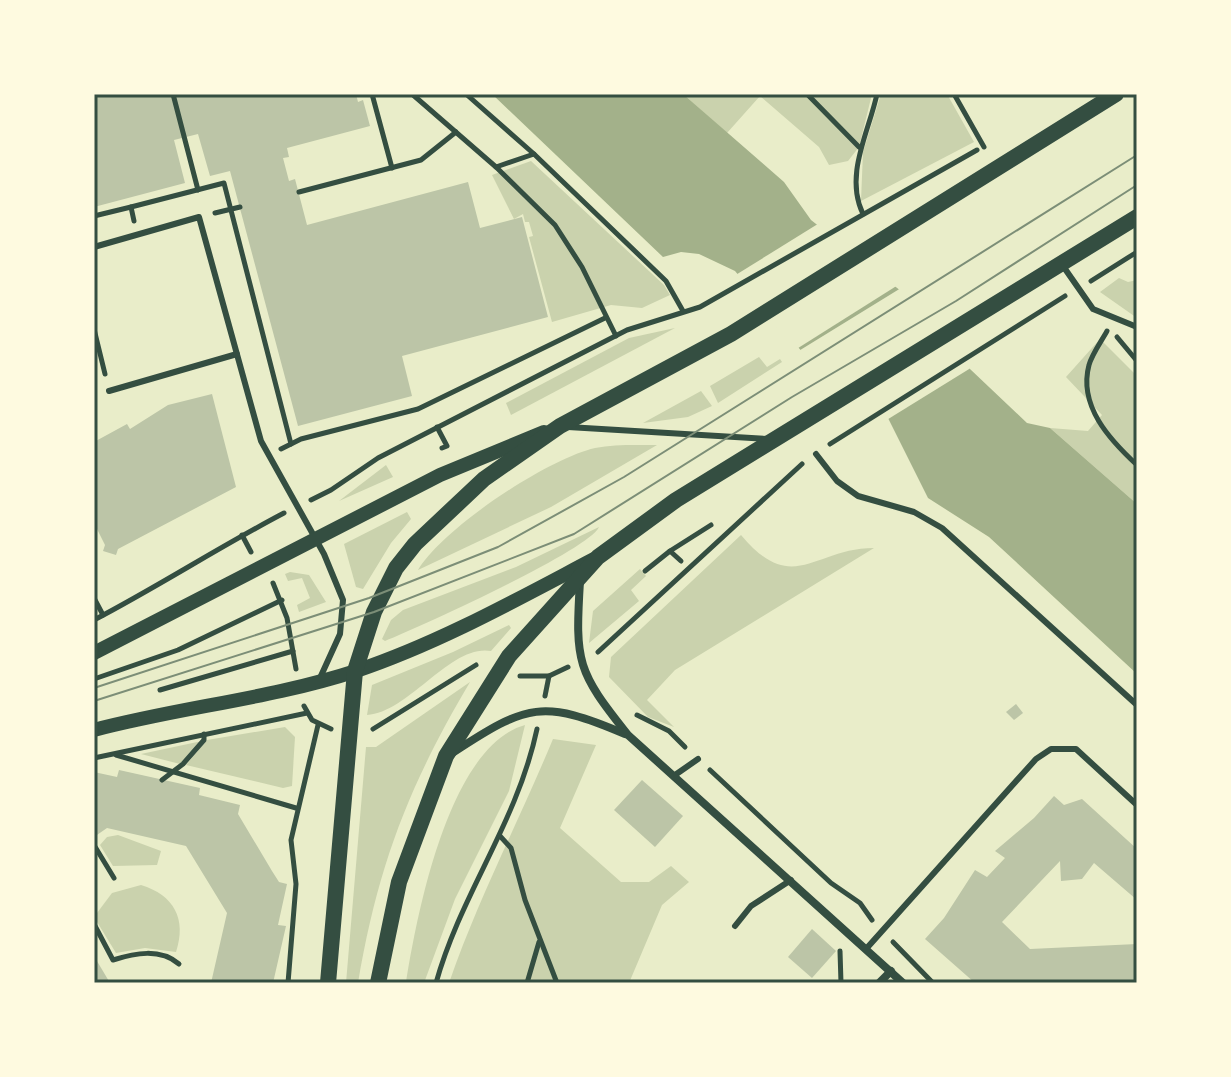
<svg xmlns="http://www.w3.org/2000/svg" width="1231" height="1077" viewBox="0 0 1231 1077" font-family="Commissioner,sans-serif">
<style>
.green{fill:#cad2ad}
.water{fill:#a3b18a}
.pier{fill:#e9edc9}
.building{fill:#bcc5a7}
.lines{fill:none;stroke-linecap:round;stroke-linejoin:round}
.path{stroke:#344e41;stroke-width:5}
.service{stroke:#344e41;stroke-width:6}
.minor{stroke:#344e41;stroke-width:8}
.tertiary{stroke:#344e41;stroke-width:14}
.secondary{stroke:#344e41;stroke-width:16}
.tram{stroke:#7c8e77;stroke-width:2}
.neatline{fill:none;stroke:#344e41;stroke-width:3}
</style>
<rect width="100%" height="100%" fill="#e9edc9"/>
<g class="green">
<path d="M683,94H872L859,147L848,161L829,165L819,147L760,96L727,133Z"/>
<path d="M881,94H947L974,142L861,201L863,152Z"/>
<path d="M531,161L664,285L670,295L642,308L611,305L552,322L529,237L533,236L529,222H525L523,214L514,219L492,175Z"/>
<path d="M1119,278L1128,282L1137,280V318L1100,292Z"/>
<path d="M675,328L511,415L506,403L629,338Z"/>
<path d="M1100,339L1137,376V504L1050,428L1088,431L1102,415L1066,377Z"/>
<path d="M759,357L767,367L780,359L782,362L718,403L710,386Z"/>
<path d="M701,391L712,406L688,417L643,423Z"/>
<path d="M657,445L551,507L418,570C443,528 547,459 595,448C615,444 636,445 657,445Z"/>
<path d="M386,465L393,477L339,501Z"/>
<path d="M407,512L411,519L391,543L363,589L356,587L344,544Z"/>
<path d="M599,527C589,550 420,627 385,641L382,639L391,620L403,610L516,567Z"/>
<path d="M741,535C793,597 814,548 874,548L675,670L647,700L674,727L648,717L609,677L611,657Z"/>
<path d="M640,569L646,576L631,590L639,601L589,643L593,611Z"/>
<path d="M290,572L309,575L326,602L299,612L297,605L310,598L302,578L288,581L285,574Z"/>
<path d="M509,625L511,628L491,651C450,644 410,712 367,715L372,685L453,652Z"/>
<path d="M470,682C409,785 378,865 358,983H346L366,747H376Z"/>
<path d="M525,725L509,791L455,899L424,983H406C417,914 449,746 525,725Z"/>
<path d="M285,727L295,737L292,786L283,788L186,765L207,740Z"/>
<path d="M553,739L596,745L560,828L621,882H649L671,866L689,882L662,905L629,983H449C478,899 519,821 553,739Z"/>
<path d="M202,741L180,764L141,754Z"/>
<path d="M118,835L161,851L157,865L113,866L100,845L107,837Z"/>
<path d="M141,885C174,895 187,919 176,952L145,948L116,953L94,917L112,893Z"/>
</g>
<path class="water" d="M492,94H683L784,182L811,220L968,344L970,369L1027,423L1050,428L1137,504V674L989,537L928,498L887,416L856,417L735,271L699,254L681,252L663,257Z"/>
<g class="pier">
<path d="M821,222L898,285L795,350L734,276Z"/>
<path d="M901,288L971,341L974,366L885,421L854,420L797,352Z"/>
</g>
<g class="building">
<path d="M94,94H356L358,102L363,100L370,126L287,148L289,157L283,158L289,181L295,179L307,225L468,182L480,228L522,217L548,317L402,356L412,396L298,426L230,171L210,176L198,134L174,140L185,183L94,207Z"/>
<path d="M212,394L236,487L118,549L116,555L103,551L105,545L94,523V442L127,424L130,429L168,405Z"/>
<path d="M1016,704L1023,713L1014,720L1006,712Z"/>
<path d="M119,770L200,788L199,795L240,805L238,814L272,871L279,882L287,884L278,925L286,926L273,983H211L227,913L186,846L107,828L94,837V772L117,777Z"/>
<path d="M642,780L683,816L655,847L614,810Z"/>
<path d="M1054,796L1064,805L1082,799L1137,849V900L1094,863L1082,879L1061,881L1060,861L1002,922L1030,949L1137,944V983H975L925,939L944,918L975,870L987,877L1005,858L995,851L1034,818Z"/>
<path d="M812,929L836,951L812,978L788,957Z"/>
<path d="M94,956L110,983H94Z"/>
</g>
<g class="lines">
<g class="path">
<path d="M173,94L198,190"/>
<path d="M372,94L392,168"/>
<path d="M412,94L496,167L534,154"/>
<path d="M466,94L534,154L666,281L683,311"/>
<path d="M807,94L859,147"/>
<path d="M954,94L984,147"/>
<path d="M496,167L555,225L582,267L616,336"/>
<path d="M299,192L421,160L456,132"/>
<path d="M215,213L240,207"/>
<path d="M863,214C844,175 869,132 877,94"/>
<path d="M94,216L131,207"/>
<path d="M134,221L131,207L224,183L291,444"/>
<path d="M1091,281L1137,252"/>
<path d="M94,329L105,374"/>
<path d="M1107,331C1101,342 1092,354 1089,365C1078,406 1110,440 1137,465"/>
<path d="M1117,337L1137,361"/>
<path d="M437,427L447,446L442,448"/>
<path d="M830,444L1065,296"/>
<path d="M281,449L301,439L418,409L605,318"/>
<path d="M311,500L331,490L378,458L627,330L700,307L977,150"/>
<path d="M242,535L251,552"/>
<path d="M670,551L711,525"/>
<path d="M645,571L670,551L681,561"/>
<path d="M273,583L287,618L296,669"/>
<path d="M94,598L103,615"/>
<path d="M94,620C159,586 219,547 284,513"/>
<path d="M598,652L802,464"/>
<path d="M520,676H549L568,667"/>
<path d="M94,679L178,650L282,600"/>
<path d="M160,690L293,651"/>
<path d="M545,696L549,676"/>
<path d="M304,706L312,720L331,729"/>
<path d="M637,715L669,731L685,747"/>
<path d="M373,729L476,665"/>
<path d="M116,755L296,808"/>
<path d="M94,758L307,713"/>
<path d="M710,770L831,883L860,903L872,920"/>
<path d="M162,780L183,764L204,740V734"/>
<path d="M500,836L511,848L525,900L557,983"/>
<path d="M94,845L114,878"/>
<path d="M94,924L113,960C135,953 160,948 179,964"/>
<path d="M893,942L933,983"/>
<path d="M840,951L841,983"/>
<path d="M288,983L296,884L291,840L318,725"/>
<path d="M436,983C461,893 517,823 537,729"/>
<path d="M527,983L539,942"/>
</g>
<g class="service">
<path d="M94,247L199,217L261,441L324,554L343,600L340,634L320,678"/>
<path d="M1063,266L1093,309L1137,327"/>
<path d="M109,391L237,354"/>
<path d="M568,427L768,439"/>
<path d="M816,454L837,481L858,496L914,512L942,528L1137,705"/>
<path d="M675,775L698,759"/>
<path d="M735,926L751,906L791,880"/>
<path d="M866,949L1036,759L1051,749H1076L1137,805"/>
</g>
<g class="minor">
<path d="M580,581C575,663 577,671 628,735L903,983"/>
<path d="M454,752C527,704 543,699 625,734"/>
<path d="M879,983L891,971"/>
</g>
<g class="tertiary">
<path d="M94,653L440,475L544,432"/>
<path d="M94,730C181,707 270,699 356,671C439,643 516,600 594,559"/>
</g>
<g class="secondary">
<path d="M328,983L355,671L374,612L396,568L415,544L484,479L560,426L731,334L1116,94"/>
<path d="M378,983L399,882L446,756L509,656L598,557L676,500L1137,217"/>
</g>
<g class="tram">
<path d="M94,688L369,598L498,547L624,477L1137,155"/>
<path d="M94,701L374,612L574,534L792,397L956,301L1137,185"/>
</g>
</g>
<rect width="1231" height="1077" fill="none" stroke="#fefae0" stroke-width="192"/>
<rect x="96" y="96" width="1039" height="885" class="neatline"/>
</svg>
